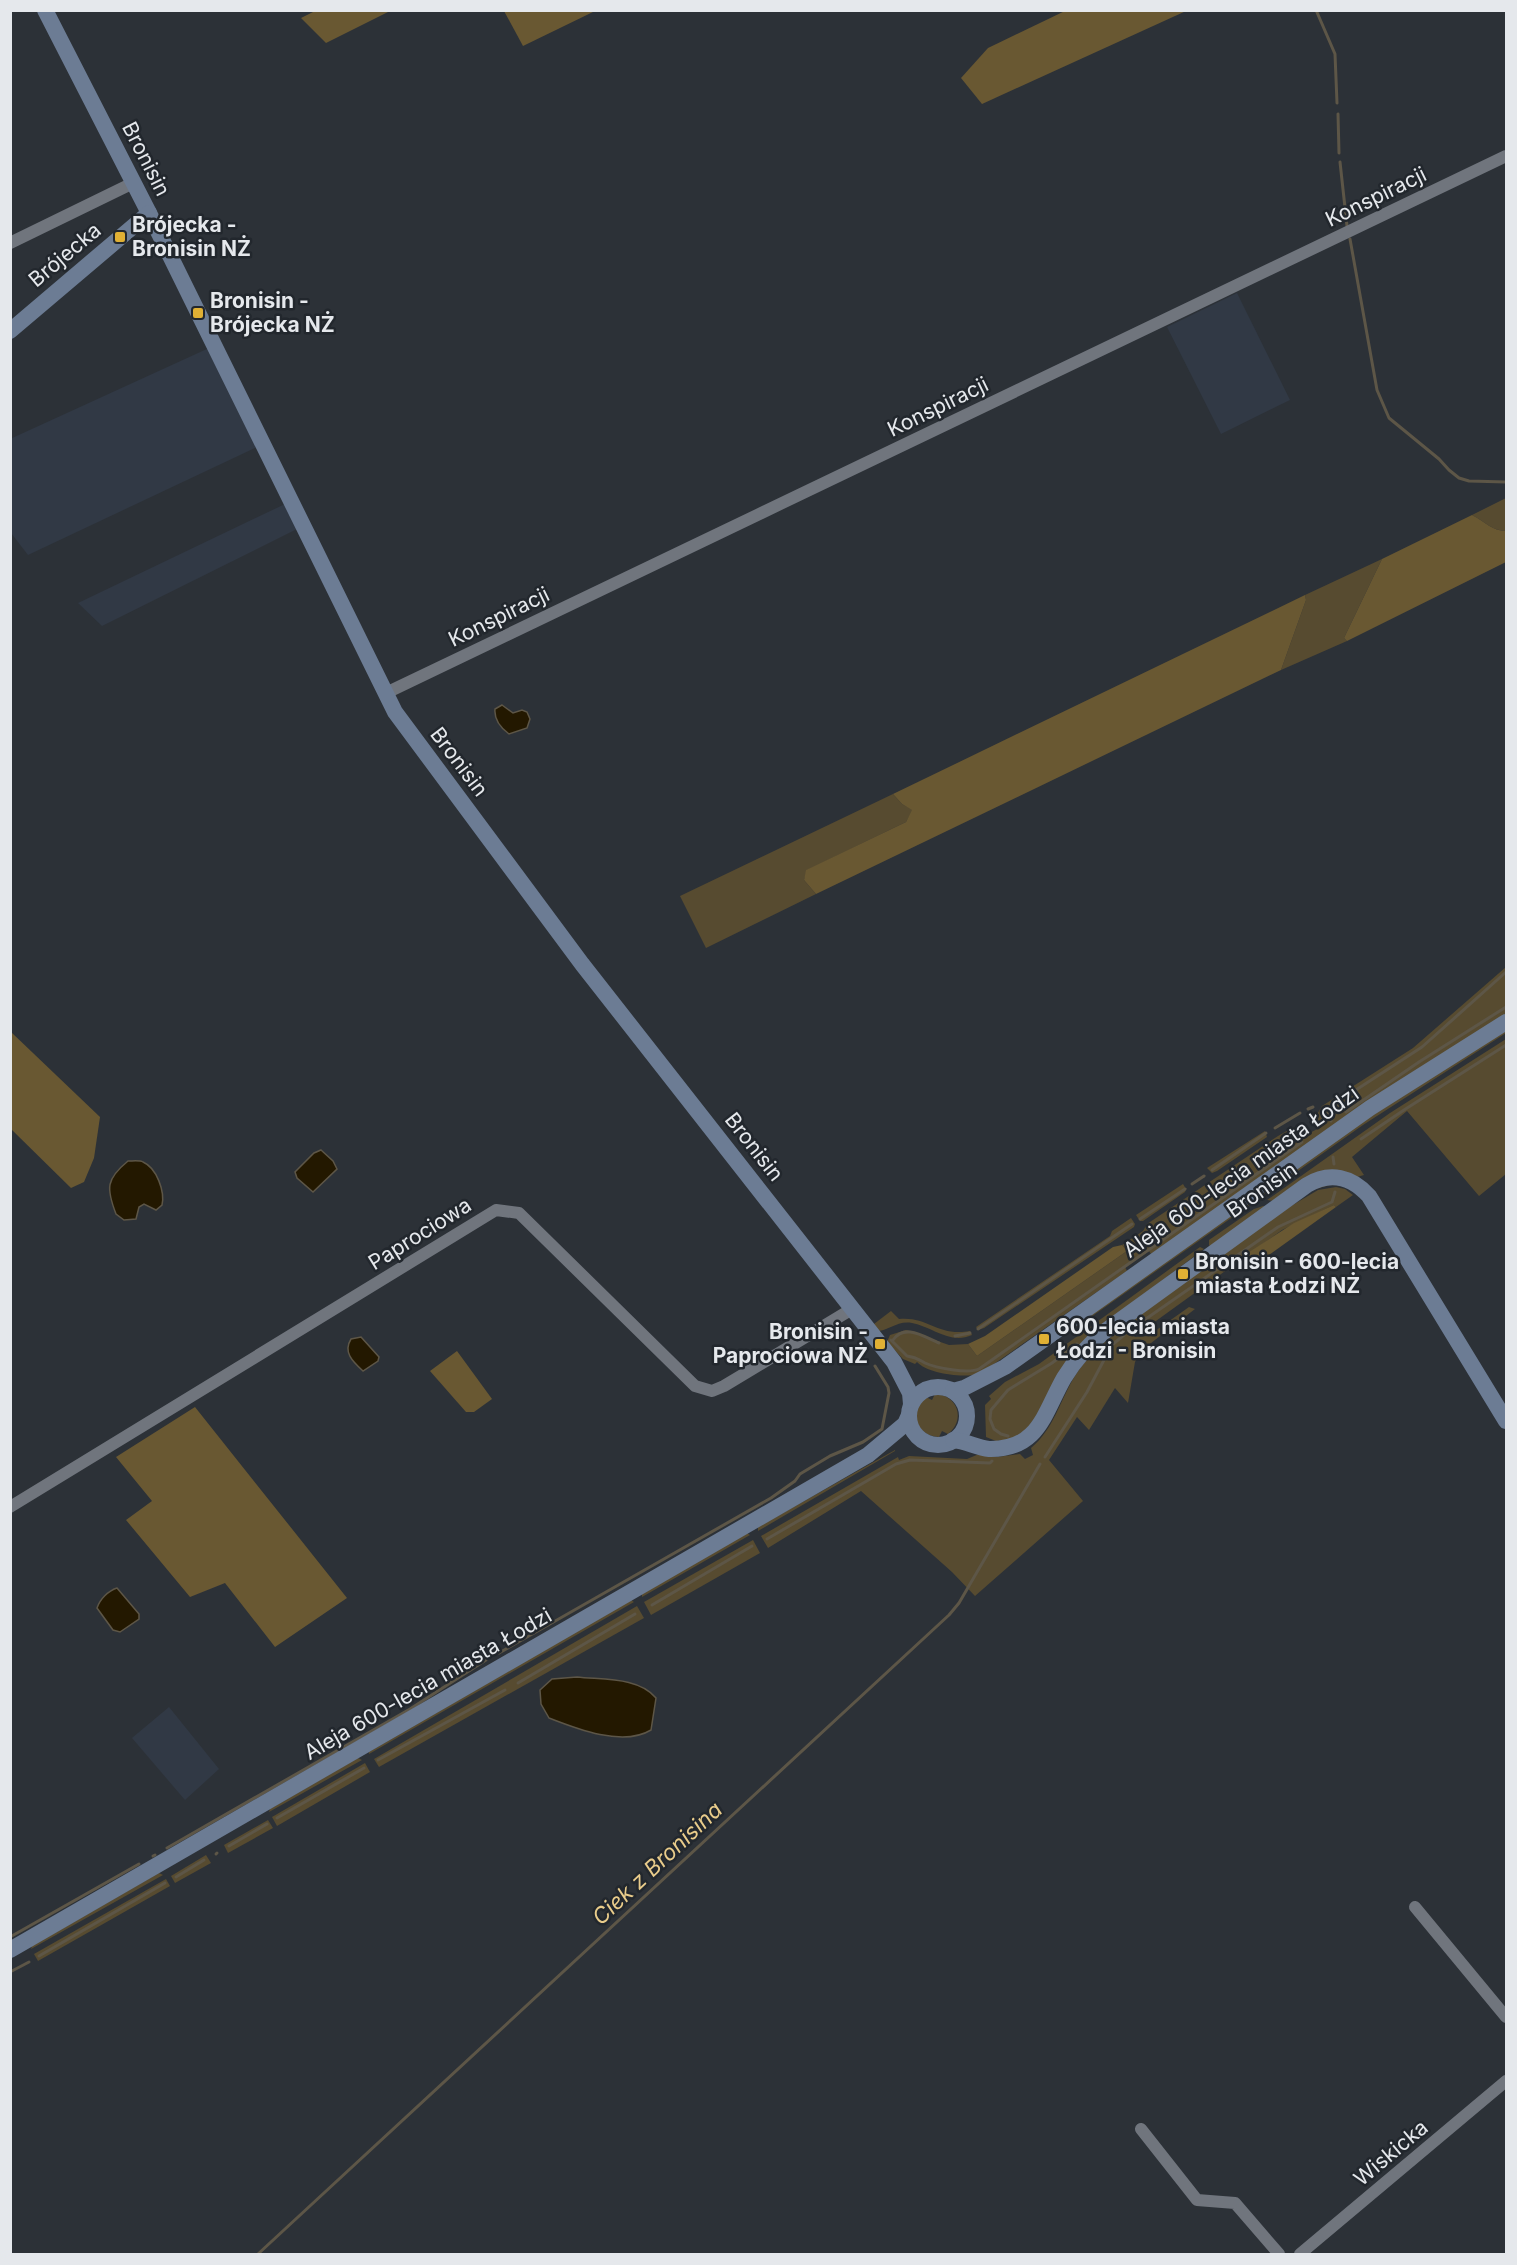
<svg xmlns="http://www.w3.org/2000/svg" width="1517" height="2265" viewBox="0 0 1517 2265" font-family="Inter,sans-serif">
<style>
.built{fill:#313945}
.green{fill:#574b30}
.forest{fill:#695832}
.water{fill:#231800;stroke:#5d5647;stroke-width:1.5}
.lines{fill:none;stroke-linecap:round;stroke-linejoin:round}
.stream{stroke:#5d5647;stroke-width:3}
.street{stroke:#70757d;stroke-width:12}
.secondary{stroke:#6c7c94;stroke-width:16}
.poi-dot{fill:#e0b034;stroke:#22272d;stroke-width:2}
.labels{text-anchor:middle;stroke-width:5;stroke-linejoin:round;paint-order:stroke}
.street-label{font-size:21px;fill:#e5e8ec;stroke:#22272d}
.poi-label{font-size:21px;font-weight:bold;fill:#e5e8ec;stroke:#22272d;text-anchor:start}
.water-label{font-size:22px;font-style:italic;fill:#e9cc8b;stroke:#22272d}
</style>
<rect width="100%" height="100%" fill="#2c3137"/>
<g class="built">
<path d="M1237,293L1290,400L1221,434L1167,327Z"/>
<path d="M209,348L257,447L28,555L11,533L10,439Z"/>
<path d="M285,504L297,529L102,626L78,603Z"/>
<path d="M169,1707L219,1769L185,1800L132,1738Z"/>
</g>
<g class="green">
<path d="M1506,498V531C1492,531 1486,522 1472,515Z"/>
<path d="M1382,559L1344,638L1347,641L1281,670L1306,600L1305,595Z"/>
<path d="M893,794L902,804L913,810L906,822L807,870L804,880L816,894L706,948L680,896Z"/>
<path d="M1506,967V1015L1151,1254L1149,1251L1125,1267L1127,1271L981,1373C966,1379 928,1374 917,1362L915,1364L903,1359L887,1342L890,1335L906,1330L949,1345L968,1344L977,1356L1127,1251L1122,1245L1143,1231L1147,1224L1278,1136L1294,1127L1302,1130L1306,1135L1321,1127L1316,1116L1322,1106L1413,1048Z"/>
<path d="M1506,1030V1033L1363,1125L1074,1329L1082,1321L1351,1129Z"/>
<path d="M1506,1039V1174L1479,1196L1407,1111L1352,1157L1364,1175L1274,1201L1267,1200L1390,1113Z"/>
<path d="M1265,1131L1267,1137L1217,1171L1212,1173L1207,1168Z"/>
<path d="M1183,1184L1186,1189L1185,1192L1143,1221H1140L1136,1215Z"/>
<path d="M1336,1187L1345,1189L1353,1195L1336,1207L1334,1205L1282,1230L1149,1326L1142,1327L1133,1319L1286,1209L1318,1190Z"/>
<path d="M1263,1206L1267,1207L1211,1248L1209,1245V1240L1254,1209Z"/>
<path d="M1131,1218L1135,1224L1134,1227L984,1328L978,1330L976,1327L1110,1236L1112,1231Z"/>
<path d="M1200,1247L1204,1249L1101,1326L1031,1426L1014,1439L996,1441L986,1437L985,1405L991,1399L989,1396L1005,1382L1039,1364Z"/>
<path d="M1189,1307L1195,1309L1142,1350L1135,1362L1128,1403L1115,1388L1089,1430L1077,1417L1049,1460L1083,1501L975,1596L952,1572L861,1491L768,1548L761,1536L898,1457L899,1460L909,1456L967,1459L979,1454L997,1457L1020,1454L1025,1459L1033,1455L1031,1448C1054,1429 1060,1400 1075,1376C1087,1356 1105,1342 1124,1326L1135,1337L1148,1336Z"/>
<path d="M891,1311L899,1319C928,1316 938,1337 970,1331L972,1335C950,1345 933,1327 912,1323C897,1320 888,1332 875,1331L870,1327Z"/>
<path d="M935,1394C958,1395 966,1420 948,1434L942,1431L939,1437C916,1436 908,1411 926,1397L932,1400Z"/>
<path d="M895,1450V1451L758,1531V1527Z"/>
<path d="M747,1533L750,1535L642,1597V1594Z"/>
<path d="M753,1540L760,1553L651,1615L644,1602Z"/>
<path d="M631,1600L634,1602L369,1754V1752Z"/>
<path d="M637,1606L644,1618L379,1767L374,1759Z"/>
<path d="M358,1758L362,1760L269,1812L270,1809Z"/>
<path d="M365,1763L370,1772L277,1826L272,1817Z"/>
<path d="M268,1820L273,1828L228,1853L224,1845Z"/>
<path d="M206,1855L211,1863L175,1883L171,1876Z"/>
<path d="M159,1873L163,1875L31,1949L32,1946Z"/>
<path d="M166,1879L170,1886L38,1961L34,1954Z"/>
</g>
<g class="forest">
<path d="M1067,10L1186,11L982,104L961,78L988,48Z"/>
<path d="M315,11V10L390,11L326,43L301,18Z"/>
<path d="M504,11H595L523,46Z"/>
<path d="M1472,515C1486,522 1492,531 1506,531V562L1347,641L1344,638L1382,559Z"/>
<path d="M1305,595L1306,600L1281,670L816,894L804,880L806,870L906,822L912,810L902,804L893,794Z"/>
<path d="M11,1032L100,1117L94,1158L84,1182L71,1188L11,1129Z"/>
<path d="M1334,1205L1336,1207L1248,1270L1240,1258L1294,1223Z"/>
<path d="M1122,1245L1127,1251L977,1356L968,1344L985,1336L1113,1247Z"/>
<path d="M457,1351L492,1399L474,1412H466L430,1371Z"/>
<path d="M195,1407L347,1598L275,1647L225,1583L190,1597L126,1520L152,1501L116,1457Z"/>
</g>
<g class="water">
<path d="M502,705L513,713L522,710L527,712L530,719L527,728L509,734C501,728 494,719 495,709Z"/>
<path d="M321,1150L333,1161L337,1169L313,1192L297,1178L295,1172L314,1153Z"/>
<path d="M128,1161C133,1161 140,1160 143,1162C157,1168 165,1192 162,1205L156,1210L144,1204L139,1207L136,1219L124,1220L116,1214C106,1188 106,1179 128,1161Z"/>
<path d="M361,1337L379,1357L378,1361L363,1371C352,1361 343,1352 351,1339Z"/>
<path d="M117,1588L139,1614V1619L120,1632L113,1630L97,1608C100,1599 108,1591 117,1588Z"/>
<path d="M577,1677C603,1680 639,1677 656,1698L651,1730C623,1747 577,1729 549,1718L541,1704L540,1690L552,1679Z"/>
</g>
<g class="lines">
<g class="stream">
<path d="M1316,10L1335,54L1337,103"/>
<path d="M1338,114L1339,153"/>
<path d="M1340,162L1347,226"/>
<path d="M1350,239L1377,390L1389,418L1439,459L1449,470L1459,478L1469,481L1506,482"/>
<path d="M1308,1109L1313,1107"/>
<path d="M1322,1111L1332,1115"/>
<path d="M1346,1112L1419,1062L1506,1007"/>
<path d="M1331,1121L1332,1113L1342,1099L1422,1047L1506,972"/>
<path d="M1275,1128L1300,1113"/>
<path d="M1361,1139L1404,1110L1506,1045"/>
<path d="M1333,1157L1334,1164"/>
<path d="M1212,1170L1266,1133"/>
<path d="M1192,1184L1204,1176"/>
<path d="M1140,1219L1185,1189"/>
<path d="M1140,1323L1278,1227L1332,1202L1335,1192"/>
<path d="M978,1329L1132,1224"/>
<path d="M955,1336L970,1333"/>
<path d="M891,1340L907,1356C916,1357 918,1359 925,1363C936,1368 968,1374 979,1369L1302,1142"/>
<path d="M893,1340C905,1323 924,1337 939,1343"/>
<path d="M1008,1436L1001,1434L994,1429L990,1419L991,1410L1008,1390L1052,1363L1077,1344"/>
<path d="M1045,1457L1087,1392L1112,1345L1124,1335"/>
<path d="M767,1539L896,1464L910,1460L990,1463L992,1461"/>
<path d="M652,1605L752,1546"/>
<path d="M499,1653L771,1498L795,1481L800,1474L830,1456L863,1442L882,1429L889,1393L888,1387L875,1366"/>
<path d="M518,1683L635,1614"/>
<path d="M378,1760L505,1690"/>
<path d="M277,1818L364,1768"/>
<path d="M229,1846L267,1824"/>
<path d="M167,1848L410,1709L486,1660"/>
<path d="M216,1854L217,1853"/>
<path d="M153,1856L155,1855"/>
<path d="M176,1877L204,1860"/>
<path d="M10,1937L139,1864"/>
<path d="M39,1956L165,1883"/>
<path d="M10,1972L29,1962"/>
<path d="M258,2254L949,1615L959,1603L1040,1464"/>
</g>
<g class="street">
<path d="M10,243L133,183"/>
<path d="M386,693L1506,156"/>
<path d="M10,1507L496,1210L519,1213L695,1386L712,1391L724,1386L852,1309"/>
<path d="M1415,1907L1506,2017"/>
<path d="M1141,2129L1197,2200L1235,2203L1279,2254"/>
<path d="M1300,2254L1506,2081"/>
</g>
<g class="secondary">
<path d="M45,10L149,213L395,712L582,964L894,1362L910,1393L911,1404"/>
<path d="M10,331L149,213"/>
<circle cx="938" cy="1416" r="29"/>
<path d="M953,1391L964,1388L1005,1367L1370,1108L1506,1022"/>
<path d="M953,1440C966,1441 977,1448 989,1449C1039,1450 1044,1413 1064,1378C1075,1360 1088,1345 1104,1332L1307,1185C1330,1171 1352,1177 1369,1196L1506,1421"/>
<path d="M10,1950L868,1455L905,1424L909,1415"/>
</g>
</g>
<g class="poi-dot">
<rect x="114" y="231" width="12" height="12" rx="3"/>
<rect x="192" y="307" width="12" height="12" rx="3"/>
<rect x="1177" y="1268" width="12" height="12" rx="3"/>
<rect x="1038" y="1333" width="12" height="12" rx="3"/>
<rect x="874" y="1338" width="12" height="12" rx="3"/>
</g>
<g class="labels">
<g class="street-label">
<text transform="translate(146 159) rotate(63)" y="7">Bronisin</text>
<text transform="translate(1376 197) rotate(-26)" y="7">Konspiracji</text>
<text transform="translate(65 255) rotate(-40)" y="7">Brójecka</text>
<text transform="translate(938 407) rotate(-26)" y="7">Konspiracji</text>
<text transform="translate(499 617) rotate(-26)" y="7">Konspiracji</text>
<text transform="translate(459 762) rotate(53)" y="7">Bronisin</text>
<text transform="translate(754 1147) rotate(52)" y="7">Bronisin</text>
<text transform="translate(1241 1172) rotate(-35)" y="7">Aleja 600-lecia miasta Łodzi</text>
<text transform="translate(1262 1190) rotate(-35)" y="7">Bronisin</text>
<text transform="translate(420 1234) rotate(-32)" y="7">Paprociowa</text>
<text transform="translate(428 1684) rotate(-30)" y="7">Aleja 600-lecia miasta Łodzi</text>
<text transform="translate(1391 2153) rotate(-40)" y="7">Wiskicka</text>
</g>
<g class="poi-label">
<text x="132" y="232">Brójecka -<tspan x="132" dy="24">Bronisin NŻ</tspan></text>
<text x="210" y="308">Bronisin -<tspan x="210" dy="24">Brójecka NŻ</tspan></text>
<text x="1195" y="1269">Bronisin - 600-lecia<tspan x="1195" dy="24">miasta Łodzi NŻ</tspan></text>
<text x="1056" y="1334">600-lecia miasta<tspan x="1056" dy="24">Łodzi - Bronisin</tspan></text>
<text x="868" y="1339" text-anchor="end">Bronisin -<tspan x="868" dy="24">Paprociowa NŻ</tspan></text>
</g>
<g class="water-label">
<text transform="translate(657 1863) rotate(-43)" y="8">Ciek z Bronisina</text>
</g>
</g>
<rect width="1517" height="2265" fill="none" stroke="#e5e8ec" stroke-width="24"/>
</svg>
